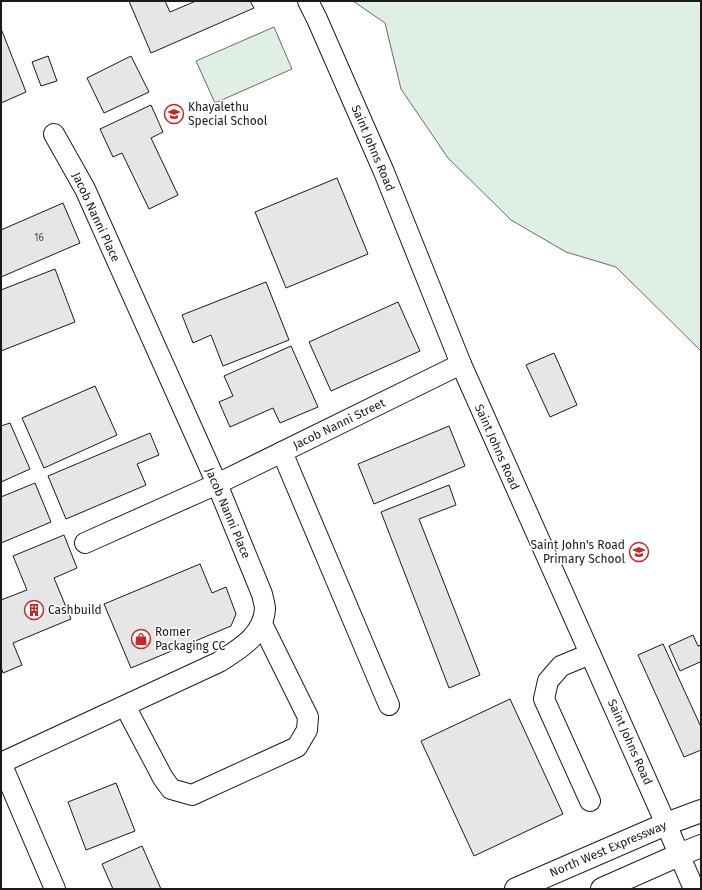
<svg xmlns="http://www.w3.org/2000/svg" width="702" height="890" viewBox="0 0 702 890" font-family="'Fira Sans',sans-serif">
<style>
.green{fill:#e0efe3;stroke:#6a6a6a}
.building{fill:#e6e6e6;stroke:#1a1a1a}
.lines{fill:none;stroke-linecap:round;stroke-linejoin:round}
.minor-casing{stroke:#1a1a1a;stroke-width:22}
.major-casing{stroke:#1a1a1a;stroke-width:24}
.minor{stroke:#fff;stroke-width:20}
.major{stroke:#fff;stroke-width:22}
.labels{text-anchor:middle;stroke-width:3;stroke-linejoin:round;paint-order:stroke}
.number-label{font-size:10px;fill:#4d4d4d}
.poi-label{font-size:12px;fill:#1a1a1a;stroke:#fff;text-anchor:start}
.street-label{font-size:12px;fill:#1a1a1a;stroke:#fff}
</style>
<rect width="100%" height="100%" fill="#fff"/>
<g class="green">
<path d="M353,1H701V351L616,267L566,252L511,220L448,158L401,89L385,23Z"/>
<path d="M274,27L292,69L215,103L196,61Z"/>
</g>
<g class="building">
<path d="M129,1H165L170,12L196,1H250L254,8L151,53Z"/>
<path d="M1,31H2L26,92L1,103Z"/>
<path d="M48,56L57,81L41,86L32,62Z"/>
<path d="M131,56L149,92L104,113L87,78Z"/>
<path d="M151,105L163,132L151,138L178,195L149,209L122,153L113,157L100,129Z"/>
<path d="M337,178L368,254L286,288L255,212Z"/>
<path d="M63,203L80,243L1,277V230Z"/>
<path d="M55,269L75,322L1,351V290Z"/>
<path d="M266,282L289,340L223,366L211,335L193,343L182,315Z"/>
<path d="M398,302L420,351L331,391L309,342Z"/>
<path d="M291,346L318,407L280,423L273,408L230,427L219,402L233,396L224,376Z"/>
<path d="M554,353L577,405L550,417L526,365Z"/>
<path d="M95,386L117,435L44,468L22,418Z"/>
<path d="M10,423L30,469L1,482V426Z"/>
<path d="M449,426L465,466L374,504L358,464Z"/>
<path d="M150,433L159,455L137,464L146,485L66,519L48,476Z"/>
<path d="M35,483L51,522L1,543V497Z"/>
<path d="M449,485L456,505L419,519L480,675L449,688L381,512Z"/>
<path d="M64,535L77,568L54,578L71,619L13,643L22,665L3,673L1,667V600L27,590L13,556Z"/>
<path d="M200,564L212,593L226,587L236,614L231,626L131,668L104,604Z"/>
<path d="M693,635L698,646L701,645V665L700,662L680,671L669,646Z"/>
<path d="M663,644L701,727V750L684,757L638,655Z"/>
<path d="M510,699L563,814L474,856L421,741Z"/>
<path d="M116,783L135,831L86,850L68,802Z"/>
<path d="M142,846L161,889H113L102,864Z"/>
</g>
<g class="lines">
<defs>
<g id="minor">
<path d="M308,1L317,19L384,172L461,364L666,824L694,889"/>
<path d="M282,452L389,705"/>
<path d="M85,543L217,484L461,364"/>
<path d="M125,706L163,778L171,789L192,795L297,747L307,730L308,717L262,624"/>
<path d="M1,763L219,662C239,649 263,636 265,609C265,605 263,599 262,594L217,484L85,189L54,134"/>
<path d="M1,763L55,889"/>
<path d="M590,801L544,699L548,681L561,666L590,654"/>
</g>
<g id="major">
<path d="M516,889L666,824L701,811"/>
<path d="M602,889L679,855L701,846"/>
</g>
</defs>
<use href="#minor" class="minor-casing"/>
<use href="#major" class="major-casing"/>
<use href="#minor" class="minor"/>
<use href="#major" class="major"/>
</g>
<defs>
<symbol id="school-ring" viewBox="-11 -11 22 22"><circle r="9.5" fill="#fff" stroke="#c62828" stroke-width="1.5"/><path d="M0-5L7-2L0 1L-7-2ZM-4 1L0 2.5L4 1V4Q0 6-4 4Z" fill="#c62828"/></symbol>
<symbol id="building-ring" viewBox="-11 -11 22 22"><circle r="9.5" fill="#fff" stroke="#c62828" stroke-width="1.5"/><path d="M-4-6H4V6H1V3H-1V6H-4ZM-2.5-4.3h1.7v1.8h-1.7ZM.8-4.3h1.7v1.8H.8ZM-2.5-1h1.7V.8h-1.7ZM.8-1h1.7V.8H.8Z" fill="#c62828"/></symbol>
<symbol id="shop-ring" viewBox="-11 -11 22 22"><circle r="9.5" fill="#fff" stroke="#c62828" stroke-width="1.5"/><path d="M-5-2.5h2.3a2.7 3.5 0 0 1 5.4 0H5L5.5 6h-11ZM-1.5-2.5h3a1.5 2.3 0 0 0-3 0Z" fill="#c62828"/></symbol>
</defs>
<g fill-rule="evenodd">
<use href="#school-ring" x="163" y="103" width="22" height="22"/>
<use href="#school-ring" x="628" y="541" width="22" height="22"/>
<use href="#building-ring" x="23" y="599" width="22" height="22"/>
<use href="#shop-ring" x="130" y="628" width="22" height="22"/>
</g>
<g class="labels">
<g class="number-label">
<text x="39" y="241">16</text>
</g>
<g class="poi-label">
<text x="188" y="111">Khayalethu<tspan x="188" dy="14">Special School</tspan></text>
<text x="625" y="549" text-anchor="end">Saint John's Road<tspan x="625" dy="14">Primary School</tspan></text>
<text x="48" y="614">Cashbuild</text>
<text x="155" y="636">Romer<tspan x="155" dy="14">Packaging CC</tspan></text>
</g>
<g class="street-label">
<text transform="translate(373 148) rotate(67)" y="4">Saint Johns Road</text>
<text transform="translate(96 217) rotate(65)" y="4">Jacob Nanni Place</text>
<text transform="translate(339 424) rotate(-26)" y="4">Jacob Nanni Street</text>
<text transform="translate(497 447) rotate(66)" y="4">Saint Johns Road</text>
<text transform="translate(228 513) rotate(67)" y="4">Jacob Nanni Place</text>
<text transform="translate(630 742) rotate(66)" y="4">Saint Johns Road</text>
<text transform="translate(608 849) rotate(-23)" y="4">North West Expressway</text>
</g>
</g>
<rect width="702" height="890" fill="none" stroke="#1a1a1a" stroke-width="4"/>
</svg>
